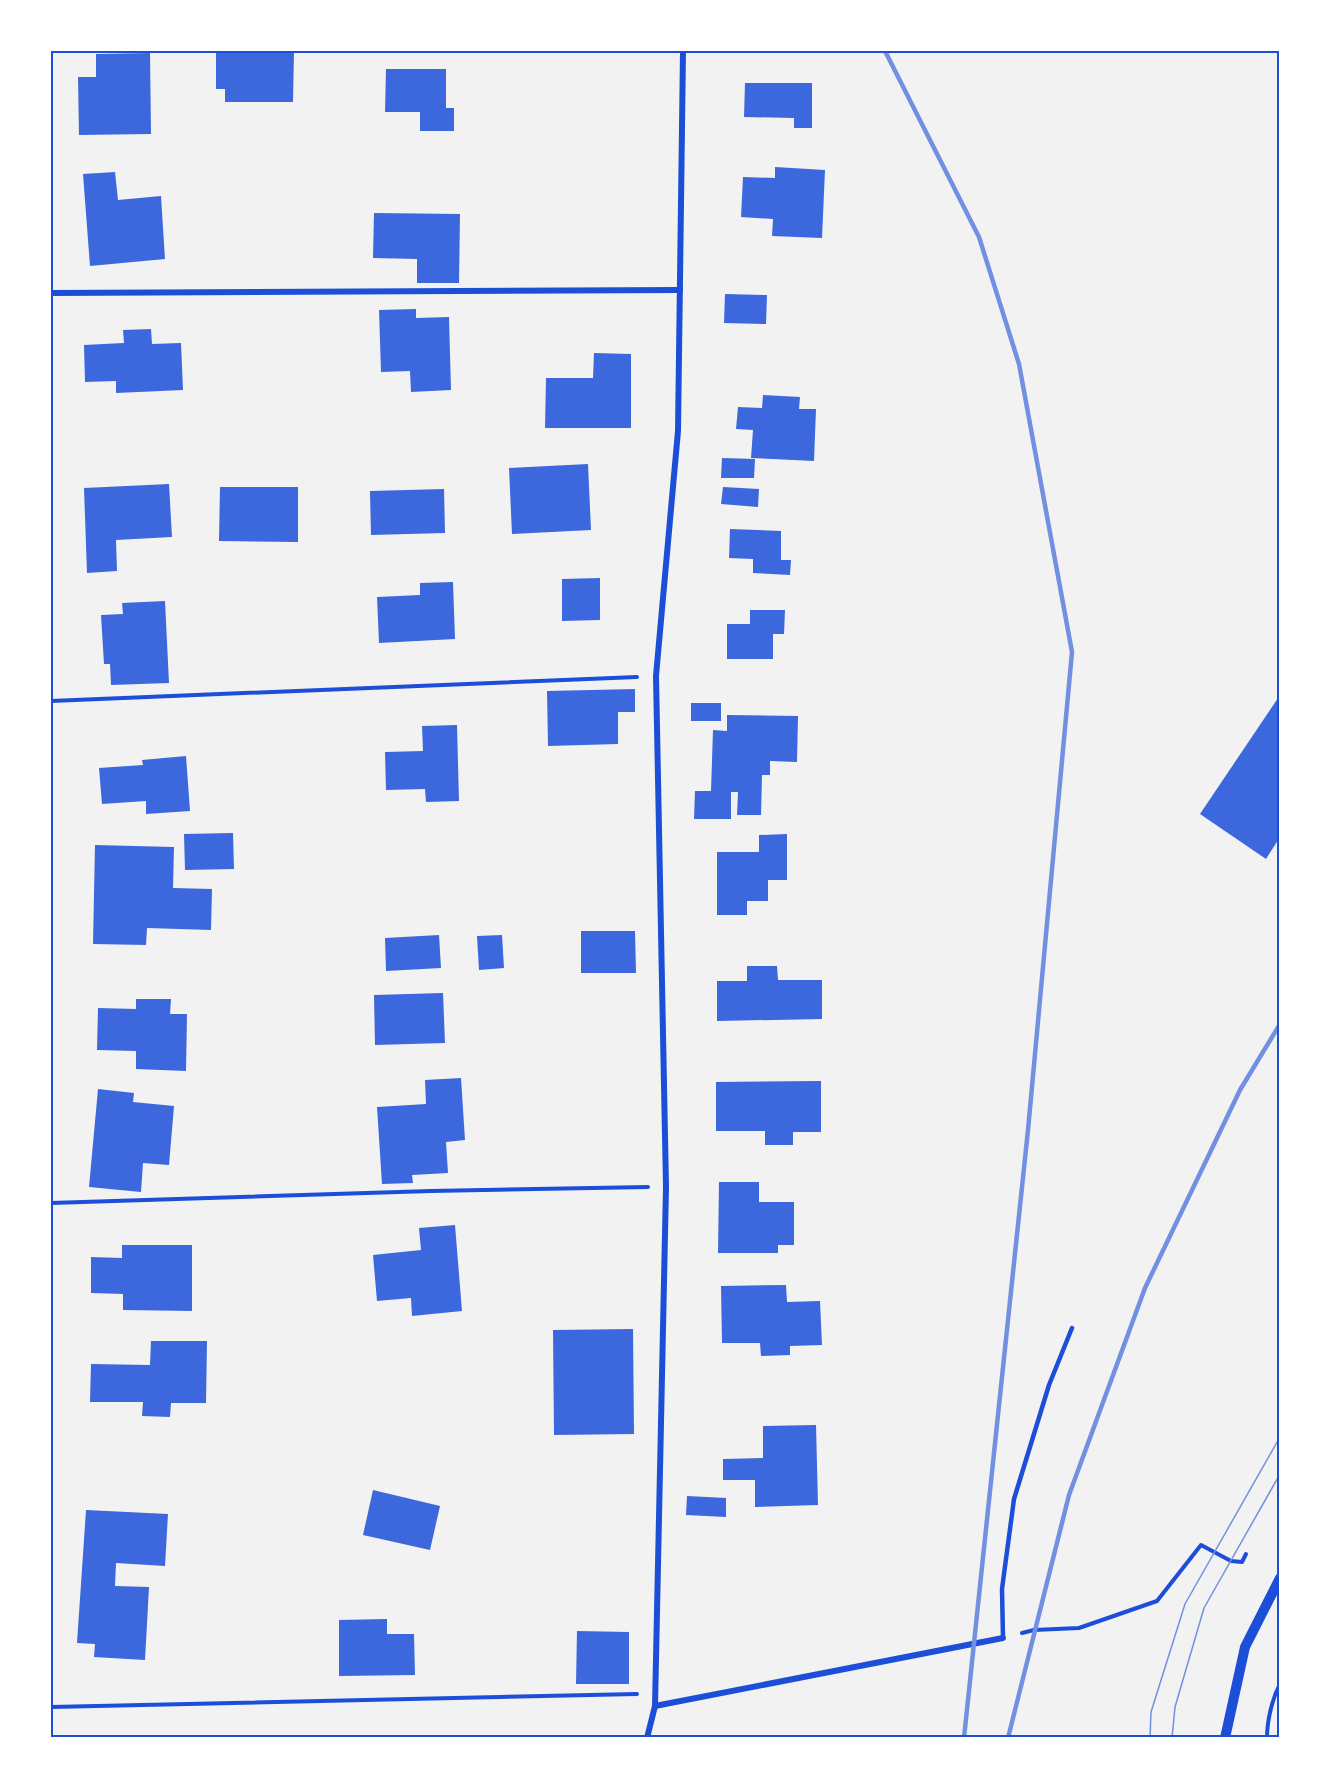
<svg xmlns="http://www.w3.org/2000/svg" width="1331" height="1789" viewBox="0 0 1331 1789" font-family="'IBM Plex Sans',sans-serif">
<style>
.building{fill:#3d67dc}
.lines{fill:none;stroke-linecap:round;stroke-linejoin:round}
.path{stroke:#1d4ed8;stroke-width:4}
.service{stroke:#1d4ed8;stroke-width:4.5}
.minor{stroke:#1d4ed8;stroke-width:6}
.tertiary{stroke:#1d4ed8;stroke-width:10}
.tram{stroke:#7290e2;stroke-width:1.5}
.rail{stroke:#7290e2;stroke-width:4.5}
.neatline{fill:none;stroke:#1d4ed8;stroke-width:2}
</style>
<rect width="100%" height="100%" fill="#f2f2f2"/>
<g class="building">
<path d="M216,51H294L293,102H225V89H216Z"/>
<path d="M150,53L151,134L79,135L78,77H96V54Z"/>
<path d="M386,69H446V108H454V131H420V112H385Z"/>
<path d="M745,83H812V128H794V118L744,117Z"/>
<path d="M775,167L825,170L822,238L772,236L773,219L741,217L743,177L775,178Z"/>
<path d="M115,172L118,200L161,196L165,259L90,266L83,174Z"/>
<path d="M374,213L460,214L459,283H417V259L373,258Z"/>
<path d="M725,294L767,295L766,324L724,323Z"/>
<path d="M416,309V318L449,317L451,390L411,392L410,371L381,372L379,310Z"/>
<path d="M151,329L152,344L181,343L183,390L116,393V381L85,382L84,345L124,343L123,330Z"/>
<path d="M594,353L631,354V428H545L546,378H593Z"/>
<path d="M763,395L800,397L799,409H816L814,461L751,458L753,430L736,429L738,407L762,408Z"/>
<path d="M722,458L755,459L754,478H721Z"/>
<path d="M588,464L591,530L512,534L509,468Z"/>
<path d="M169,484L172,537L116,540L117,571L87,573L84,488Z"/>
<path d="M220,487H298V542L219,541Z"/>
<path d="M723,487L759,489L758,507L721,504Z"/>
<path d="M444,489L445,533L371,535L370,491Z"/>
<path d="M730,529L781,531V560H791L790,575L753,573V559L729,558Z"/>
<path d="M600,578V620L562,621V579Z"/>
<path d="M453,582L455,639L379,643L377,597L420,595V583Z"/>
<path d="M165,601L169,683L111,685L110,664H104L101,615L123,614L122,603Z"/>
<path d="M750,610H785L784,634H773V659H727V624H750Z"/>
<path d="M635,689V712H618V744L548,746L547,691Z"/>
<path d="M1280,695V837L1266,859L1200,814Z"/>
<rect x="691" y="703" width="30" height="18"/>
<path d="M727,715L798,716L797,762L770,761V775H762L761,815H737L738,792H731V819H694L695,791H711L713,730L727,731Z"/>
<path d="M457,725L459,801L426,802L425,789L386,790L385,752L423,751L422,726Z"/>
<path d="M186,756L190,811L146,814V801L102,804L99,768L143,765L142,760Z"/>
<path d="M233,833L234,869L185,870L184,834Z"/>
<path d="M787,834V880H768V901H747V915H717V852H759V835Z"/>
<path d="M95,845L174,847L173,888L212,889L211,930L147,928L146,945L93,944Z"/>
<path d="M581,931H635L636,973H581Z"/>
<path d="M439,935L441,968L386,971L385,938Z"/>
<path d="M502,935L504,968L479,970L477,936Z"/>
<path d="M747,966H777L778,980H822V1019L717,1021V981H747Z"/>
<path d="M443,993L445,1043L375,1045L374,995Z"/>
<path d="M136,999H171L170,1014H187L186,1071L136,1069V1051L97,1050L98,1008L136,1009Z"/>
<path d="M461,1078L465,1140L446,1142L448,1173L412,1175L413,1183L382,1184L377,1107L426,1104L425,1080Z"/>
<path d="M821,1081V1132H793V1145H765V1131H716V1082Z"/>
<path d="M98,1089L134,1093L133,1102L174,1106L169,1165L143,1163L141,1192L89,1187Z"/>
<path d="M719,1182H759V1202H794V1245H778V1253H718Z"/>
<path d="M455,1225L462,1311L412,1316L411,1298L377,1301L373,1255L421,1250L419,1228Z"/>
<path d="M122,1245H192V1311L123,1310V1294L91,1293V1257L122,1258Z"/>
<path d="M786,1285L787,1302L820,1301L822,1345L790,1346V1355L761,1356L760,1343H722L721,1286Z"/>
<path d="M633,1329L634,1434L554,1435L553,1330Z"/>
<path d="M151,1341H207L206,1403H171L170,1417L142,1416L143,1402H90L91,1364L150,1365Z"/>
<path d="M816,1425L818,1505L755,1507V1480H723V1459L763,1458V1426Z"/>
<path d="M373,1490L440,1506L430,1550L363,1535Z"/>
<path d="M687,1496L726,1498V1517L686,1515Z"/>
<path d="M86,1510L168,1514L165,1566L116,1563L115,1586L149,1587L145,1660L94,1657L95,1644L77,1643Z"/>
<path d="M387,1619V1634H414L415,1675L339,1676V1620Z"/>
<path d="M577,1631L629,1632V1684H576Z"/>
</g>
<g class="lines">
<g class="path">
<path d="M51,701L637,677"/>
<path d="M51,1203L431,1191L648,1187"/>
<path d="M1022,1633L1034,1630L1079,1628L1157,1601L1201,1545L1231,1561L1242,1562L1246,1554"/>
<path d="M51,1707L637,1694"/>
<path d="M1267,1738C1267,1721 1272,1699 1280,1684"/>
</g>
<path class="service" d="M1003,1638L1002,1589L1014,1499L1049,1385L1072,1328"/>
<g class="minor">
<path d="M51,293L680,290"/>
<path d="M655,1706L666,1187L656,676L678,431L683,51"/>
<path d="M647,1738L655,1706L1003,1638"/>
</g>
<path class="tertiary" d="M1225,1738L1245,1647L1280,1578"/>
<g class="tram">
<path d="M1150,1738L1151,1712L1185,1604L1280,1437"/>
<path d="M1172,1738L1175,1707L1204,1608L1280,1474"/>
</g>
<g class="rail">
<path d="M885,51L979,237L1019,364L1072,652L1028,1130L964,1738"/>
<path d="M1008,1738L1069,1495L1145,1288L1240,1090L1280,1024"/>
</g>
</g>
<rect width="1331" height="1789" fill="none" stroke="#ffffff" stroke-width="105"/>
<rect x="52" y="52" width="1226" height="1684" class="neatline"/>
</svg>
